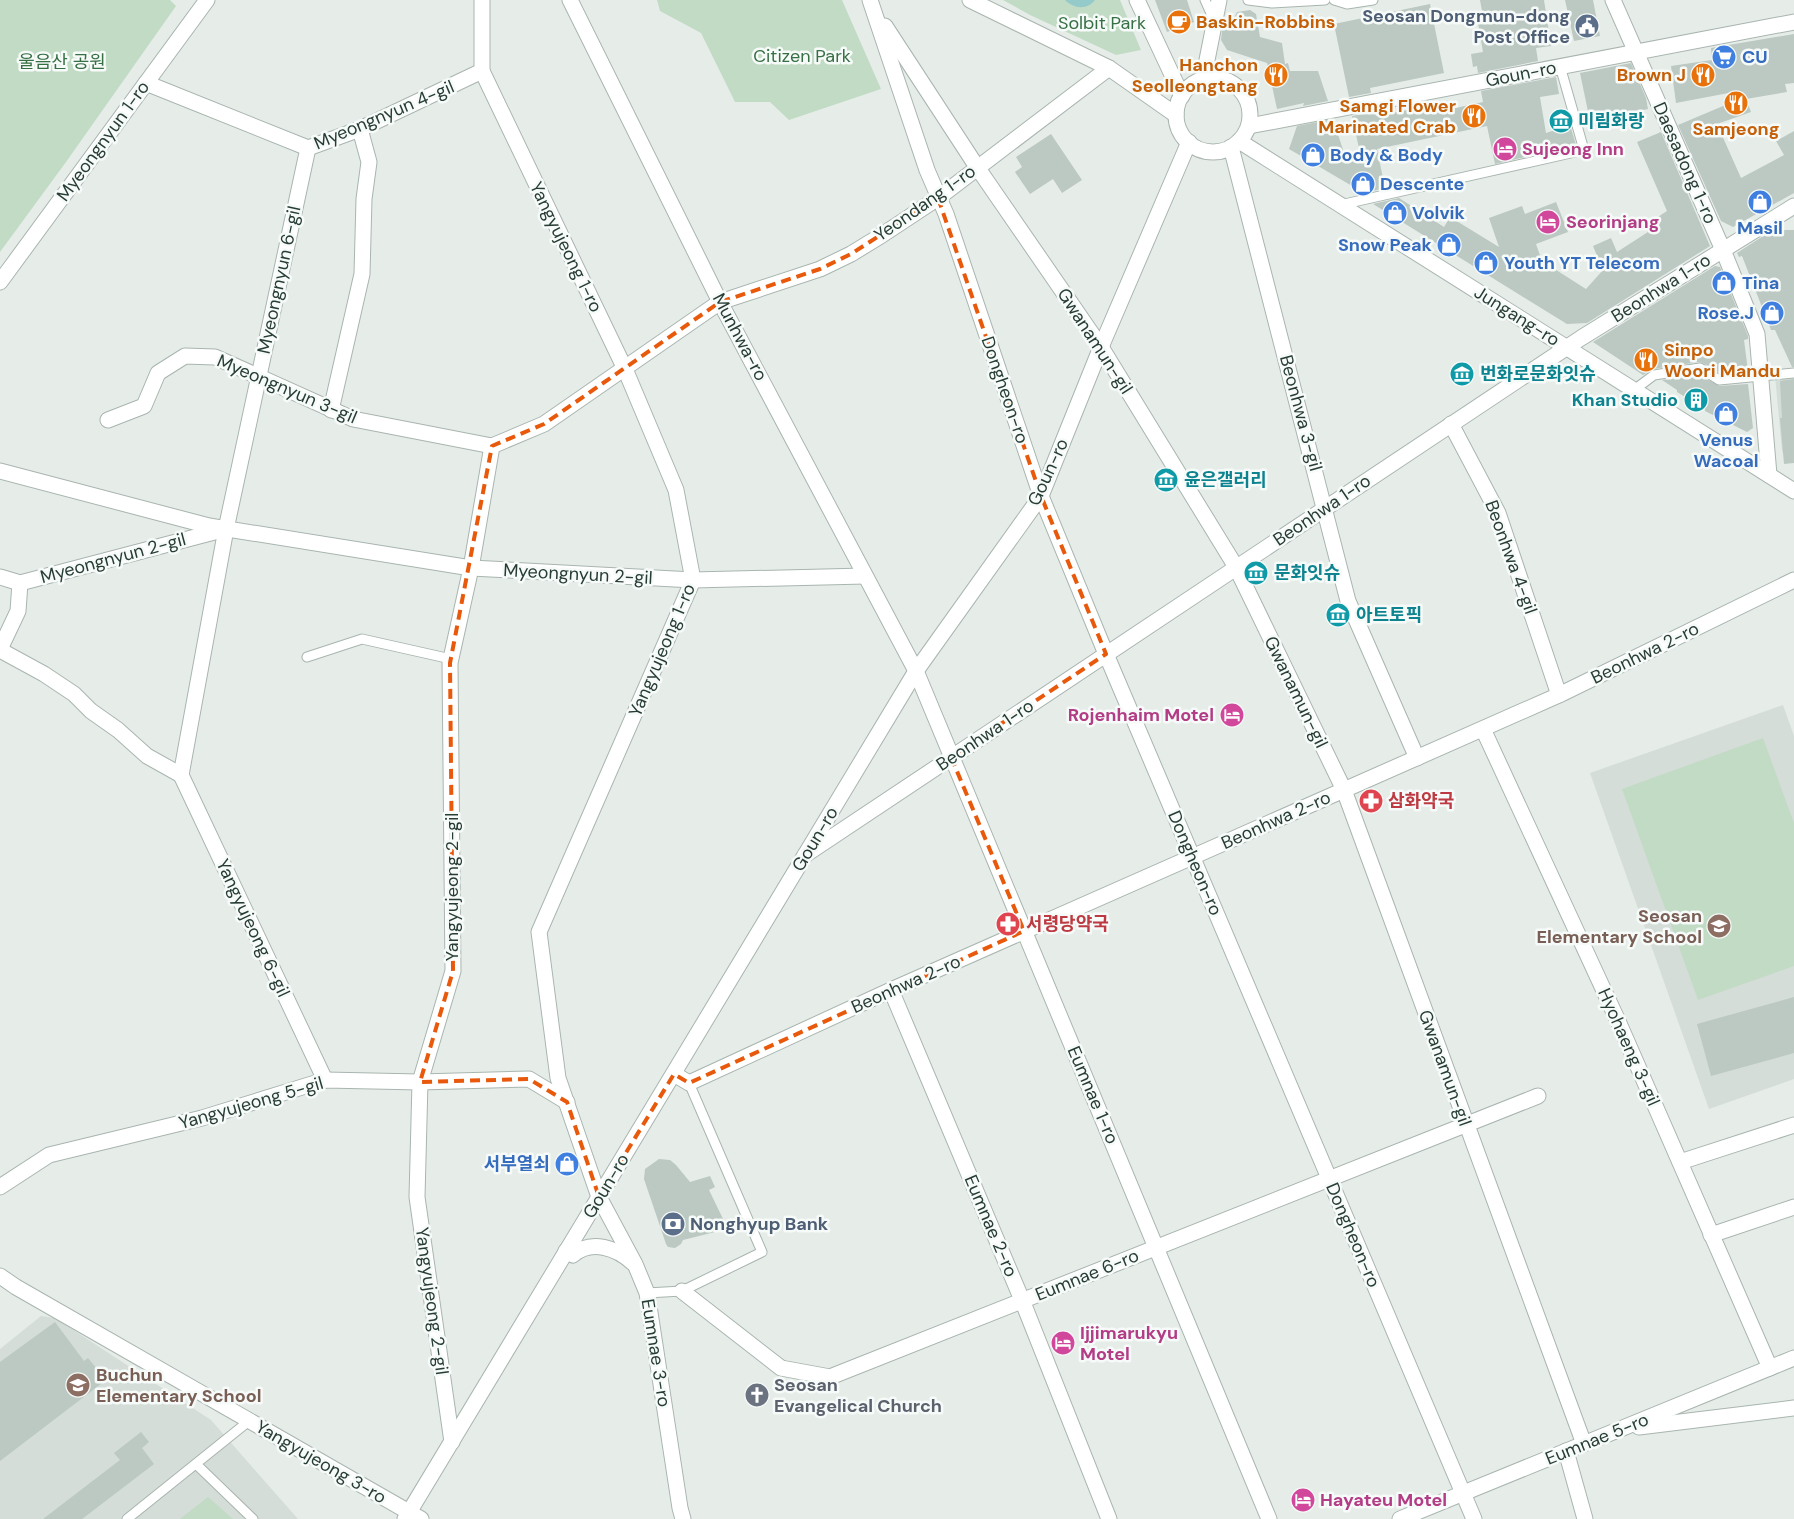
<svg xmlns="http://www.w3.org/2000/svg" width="1794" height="1519" viewBox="0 0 1794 1519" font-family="'DM Sans','Noto Sans KR',sans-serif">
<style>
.built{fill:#d4ddd8}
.green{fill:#c2dbc5}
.water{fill:#95cacb}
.building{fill:#bcc8c2}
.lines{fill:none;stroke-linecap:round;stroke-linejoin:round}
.service-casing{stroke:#a9b5af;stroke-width:11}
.minor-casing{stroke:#a9b5af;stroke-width:17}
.tertiary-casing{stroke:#a9b5af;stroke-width:17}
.service{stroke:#fff;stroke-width:9}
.minor{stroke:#fff;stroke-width:15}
.tertiary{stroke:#fff;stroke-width:15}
.marked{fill:none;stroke:#e8590c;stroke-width:4;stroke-dasharray:10 6;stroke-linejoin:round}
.labels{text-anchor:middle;stroke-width:5;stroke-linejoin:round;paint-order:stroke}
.service-label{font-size:18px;font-weight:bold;fill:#4e5e75;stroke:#f6faf8;text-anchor:end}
.food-label{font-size:18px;font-weight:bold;fill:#c56008;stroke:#f6faf8;text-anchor:end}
.park-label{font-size:18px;fill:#366f44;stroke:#f6faf8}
.shop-label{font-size:18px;font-weight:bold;fill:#366cbe;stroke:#f6faf8;text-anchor:start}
.street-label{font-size:18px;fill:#273d34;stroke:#f6faf8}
.culture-label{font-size:18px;font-weight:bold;fill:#0d838f;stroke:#f6faf8;text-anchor:start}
.hotel-label{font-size:18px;font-weight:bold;fill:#b23c85;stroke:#f6faf8;text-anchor:start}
.health-label{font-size:18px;font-weight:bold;fill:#be3a42;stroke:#f6faf8;text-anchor:start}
.education-label{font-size:18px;font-weight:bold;fill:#785e54;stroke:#f6faf8;text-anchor:end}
.worship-label{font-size:18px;font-weight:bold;fill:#5b616d;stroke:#f6faf8;text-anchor:start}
</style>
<rect width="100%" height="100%" fill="#e6ede9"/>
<g class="built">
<path d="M1794,374V461L1784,455L1782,450L1775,376Z"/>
<path d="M1783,705L1794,736V1079L1709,1109L1590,773Z"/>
<path d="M41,1316L55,1318L211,1420L298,1519H0V1349Z"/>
</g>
<g class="green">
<path d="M0,0H170L176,6L66,162L0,252Z"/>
<path d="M657,0H842L881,89L789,120L770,102H735L701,33L660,11Z"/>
<path d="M1003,0H1120L1141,50L1116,55L1030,15Z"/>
<path d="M1763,738L1794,823V966L1698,1000L1622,789Z"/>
<path d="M208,1497L233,1519H180Z"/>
</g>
<path class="water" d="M1065,0H1095C1087,10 1074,9 1065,0Z"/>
<g class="building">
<path d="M1155,0H1187L1194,22L1167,32Z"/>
<path d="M1480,0H1544L1551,46L1536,48L1538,61L1478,73L1477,66L1473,67L1471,54L1483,52L1478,23L1484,22Z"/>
<path d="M1565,0H1593L1600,36L1574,41Z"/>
<path d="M1430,4L1444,73L1370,88L1371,93L1349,97L1334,24Z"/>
<path d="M1250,10L1256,14L1260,37L1282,43L1285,64L1288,63L1290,71H1318L1328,101L1303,106L1304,103L1277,109L1267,63L1227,50L1221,40L1222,31L1229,18L1235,16L1237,12Z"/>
<path d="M1794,34V83L1785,84L1787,92L1746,99L1751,112L1717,124L1741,178L1784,155L1776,141L1794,131V193L1733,227L1721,221L1678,125L1742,98L1739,91L1676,103L1671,66L1712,60L1711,48Z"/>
<path d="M1631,63L1646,98L1648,109L1590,121L1580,73Z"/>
<path d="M1556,77L1559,94L1540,97L1546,133L1570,125L1576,145L1495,164L1487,126L1377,149L1385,188L1364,193L1289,149L1297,126L1333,119L1345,156L1360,153L1352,116L1375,112L1376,116L1450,102L1451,109L1483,102L1481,91Z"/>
<path d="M1661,132L1710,246L1587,323L1567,324L1373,204L1399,198L1444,227L1450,217L1499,247L1489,218L1522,206L1525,214L1556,202L1568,232L1536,244L1542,261L1586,289L1603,270L1593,246L1611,238L1617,252L1648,232L1644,226L1667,211L1637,142Z"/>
<path d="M1051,134L1082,180L1062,193L1053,179L1030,194L1015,172L1022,167L1016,157Z"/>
<path d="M1777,227H1784V230H1794V367H1792L1775,330H1771L1742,256L1739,257L1737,253Z"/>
<path d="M1715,266L1720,267L1748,336V339L1744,340L1748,371L1721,374L1703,363L1699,362L1653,369L1643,375L1593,342Z"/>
<path d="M1699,375L1719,386L1748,384L1753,428L1747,432L1705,411V409L1677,392V390L1662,380Z"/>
<path d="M1794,379V463L1784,464L1780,418H1782L1780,381Z"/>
<path d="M1794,997V1053L1711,1076L1697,1024Z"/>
<path d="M659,1159L670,1160L676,1165L690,1182L710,1176L715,1187L709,1190L725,1223L719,1231L683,1240L681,1244L675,1248L668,1247L666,1244L644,1179L645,1169Z"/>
<path d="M55,1322L84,1361L88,1358L106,1380L0,1461V1362Z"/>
<path d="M141,1432L149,1442L142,1448L154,1464L82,1519H43L120,1460L114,1453Z"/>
</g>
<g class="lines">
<defs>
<g id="service">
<path d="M1205,0L1214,20"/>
<path d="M1248,0L1272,3L1325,0"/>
<path d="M1334,0L1347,4L1373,0"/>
<path d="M1340,205L1584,150L1560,66"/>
<path d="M1634,390L1654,375L1700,368L1719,380L1794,373"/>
<path d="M307,657L362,639L451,659"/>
<path d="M647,1293L682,1291L762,1252L689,1083"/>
<path d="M196,1464L253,1519"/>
<path d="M127,1519L249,1421"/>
</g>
<g id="minor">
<path d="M482,0V71L625,369L676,490L693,580L539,932L558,1078L599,1197L635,1264L647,1293L680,1508L683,1519"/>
<path d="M570,0L720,302L916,671L1269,1519"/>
<path d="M870,0L927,170L946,214L1041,496L1106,654L1474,1519"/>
<path d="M970,0L1109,68L1176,115"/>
<path d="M1137,0L1182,96"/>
<path d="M1613,0L1723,250L1757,334L1769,475"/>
<path d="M885,26L977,167L1101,347L1236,567L1344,790L1584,1444"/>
<path d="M146,83L308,148L360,129L482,71"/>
<path d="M1231,147L1348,601L1417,758"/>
<path d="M308,148L226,529L181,775L325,1080"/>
<path d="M0,282L207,0"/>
<path d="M331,410L362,274L364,199L369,162L360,129"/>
<path d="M108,420L144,406L158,373L185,356L215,357L353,419L492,446L544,424L720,302L820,269L851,254L882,235L938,198L1109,68"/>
<path d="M1451,424L1498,513L1559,695"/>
<path d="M0,471L209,526L471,568L693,580L865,576"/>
<path d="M0,577L20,583L222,530"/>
<path d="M0,649L18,611L20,583"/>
<path d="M0,650L44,674L74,694L91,711L118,730L147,756L181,775"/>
<path d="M1483,729L1618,1021L1770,1368"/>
<path d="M805,855L1581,338L1794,206"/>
<path d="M891,990L1022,1300L1109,1519"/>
<path d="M674,1074L689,1083L891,990L1559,695L1794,580"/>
<path d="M1680,1162L1794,1125"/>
<path d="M0,1187L49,1155L202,1118L325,1080L420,1082L529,1079L567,1102"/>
<path d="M1711,1235L1794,1207"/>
<path d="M566,1251L573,1255C591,1239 617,1248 633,1263"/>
<path d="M0,1276L16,1287L421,1519"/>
<path d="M682,1291L781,1368L830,1377L1538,1096"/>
<path d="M1639,1427L1794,1408"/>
<path d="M452,1442L417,1197L420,1082L453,971L450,663L471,568L492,446"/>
<path d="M1566,1451L1585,1519"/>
<path d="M1400,1519L1794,1358"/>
</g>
<g id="tertiary">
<circle cx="1213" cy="115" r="37"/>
<path d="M1203,80L1219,0"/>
<path d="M1249,126L1794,22"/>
<path d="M1239,141L1794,491"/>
<path d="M405,1519L916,671L1041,496L1101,347L1189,142"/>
</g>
</defs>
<use href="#service" class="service-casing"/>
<use href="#minor" class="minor-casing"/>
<use href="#tertiary" class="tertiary-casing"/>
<use href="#service" class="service"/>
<use href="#minor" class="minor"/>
<use href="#tertiary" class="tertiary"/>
</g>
<path class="marked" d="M938,198L1041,496L1106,654L951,757L1024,931L689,1083L674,1074L599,1197L567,1102L529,1079L420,1082L453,971L450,663L492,446L544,424L720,302L820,269L851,254Z"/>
<defs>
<symbol id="cafe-disc" viewBox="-11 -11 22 22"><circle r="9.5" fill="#e8710a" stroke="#f6faf8"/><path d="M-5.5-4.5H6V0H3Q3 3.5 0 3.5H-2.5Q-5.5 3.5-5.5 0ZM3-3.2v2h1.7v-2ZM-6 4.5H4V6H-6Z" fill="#fff"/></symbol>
<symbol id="civic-disc" viewBox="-11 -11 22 22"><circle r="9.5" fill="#5c6f8a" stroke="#f6faf8"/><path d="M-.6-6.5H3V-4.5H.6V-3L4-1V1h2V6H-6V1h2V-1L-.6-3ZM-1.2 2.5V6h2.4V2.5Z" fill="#fff"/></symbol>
<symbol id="supermarket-disc" viewBox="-11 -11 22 22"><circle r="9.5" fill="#3f7fe0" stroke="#f6faf8"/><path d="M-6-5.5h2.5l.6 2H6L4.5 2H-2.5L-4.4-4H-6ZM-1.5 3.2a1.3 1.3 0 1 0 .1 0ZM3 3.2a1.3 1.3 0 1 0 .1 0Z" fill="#fff"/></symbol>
<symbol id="restaurant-disc" viewBox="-11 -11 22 22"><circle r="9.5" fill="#e8710a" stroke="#f6faf8"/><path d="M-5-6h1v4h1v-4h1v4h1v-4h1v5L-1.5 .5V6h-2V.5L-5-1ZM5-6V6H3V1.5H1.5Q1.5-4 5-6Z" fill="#fff"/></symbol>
<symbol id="museum-disc" viewBox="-11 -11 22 22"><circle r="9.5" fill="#0f9aa8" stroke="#f6faf8"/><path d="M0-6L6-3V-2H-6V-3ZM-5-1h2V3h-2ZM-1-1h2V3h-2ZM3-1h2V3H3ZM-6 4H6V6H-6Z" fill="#fff"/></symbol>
<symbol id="hotel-disc" viewBox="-11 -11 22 22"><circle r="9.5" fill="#d1479c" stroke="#f6faf8"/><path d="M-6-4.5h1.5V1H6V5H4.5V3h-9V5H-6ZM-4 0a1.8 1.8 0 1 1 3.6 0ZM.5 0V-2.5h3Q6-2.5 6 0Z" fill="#fff"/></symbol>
<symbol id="shop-disc" viewBox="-11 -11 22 22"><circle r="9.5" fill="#3f7fe0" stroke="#f6faf8"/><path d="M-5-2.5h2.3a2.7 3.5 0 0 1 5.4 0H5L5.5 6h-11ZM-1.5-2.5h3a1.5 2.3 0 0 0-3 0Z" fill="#fff"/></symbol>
<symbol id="building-disc" viewBox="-11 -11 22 22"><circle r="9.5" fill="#0f9aa8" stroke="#f6faf8"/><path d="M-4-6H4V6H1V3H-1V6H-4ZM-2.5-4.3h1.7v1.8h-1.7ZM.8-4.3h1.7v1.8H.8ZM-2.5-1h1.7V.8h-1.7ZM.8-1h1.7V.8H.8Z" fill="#fff"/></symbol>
<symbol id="pharmacy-disc" viewBox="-11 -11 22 22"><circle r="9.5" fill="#e0444e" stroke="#f6faf8"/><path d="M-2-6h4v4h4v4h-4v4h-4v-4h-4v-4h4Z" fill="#fff"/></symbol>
<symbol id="school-disc" viewBox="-11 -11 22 22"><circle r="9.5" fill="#8d6e63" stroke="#f6faf8"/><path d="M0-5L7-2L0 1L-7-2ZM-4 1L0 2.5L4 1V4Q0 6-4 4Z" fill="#fff"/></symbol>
<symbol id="bank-disc" viewBox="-11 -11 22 22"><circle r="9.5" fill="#5c6f8a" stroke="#f6faf8"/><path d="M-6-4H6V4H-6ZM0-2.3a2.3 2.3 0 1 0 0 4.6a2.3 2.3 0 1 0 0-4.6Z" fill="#fff"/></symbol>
<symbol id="church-disc" viewBox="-11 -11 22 22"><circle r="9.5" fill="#6b7280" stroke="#f6faf8"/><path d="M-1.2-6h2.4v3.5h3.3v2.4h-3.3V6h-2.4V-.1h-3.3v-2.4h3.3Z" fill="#fff"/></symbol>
</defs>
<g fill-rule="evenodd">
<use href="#cafe-disc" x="1165" y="8" width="28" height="28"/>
<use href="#civic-disc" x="1573" y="12" width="28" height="28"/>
<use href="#supermarket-disc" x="1710" y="43" width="28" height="28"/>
<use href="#restaurant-disc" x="1262" y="61" width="28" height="28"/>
<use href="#restaurant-disc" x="1689" y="61" width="28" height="28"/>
<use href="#restaurant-disc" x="1722" y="89" width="28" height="28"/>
<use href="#restaurant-disc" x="1460" y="102" width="28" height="28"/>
<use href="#museum-disc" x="1547" y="107" width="28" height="28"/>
<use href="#hotel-disc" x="1491" y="135" width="28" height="28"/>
<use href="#shop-disc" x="1299" y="141" width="28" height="28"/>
<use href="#shop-disc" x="1349" y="170" width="28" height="28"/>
<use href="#shop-disc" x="1746" y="188" width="28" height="28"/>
<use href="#shop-disc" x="1381" y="199" width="28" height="28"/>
<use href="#hotel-disc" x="1534" y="208" width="28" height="28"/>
<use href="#shop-disc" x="1435" y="231" width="28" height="28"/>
<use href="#shop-disc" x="1472" y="249" width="28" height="28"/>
<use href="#shop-disc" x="1710" y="269" width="28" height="28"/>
<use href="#shop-disc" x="1758" y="299" width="28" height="28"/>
<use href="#restaurant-disc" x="1632" y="346" width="28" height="28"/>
<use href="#museum-disc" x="1448" y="360" width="28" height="28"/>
<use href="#building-disc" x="1682" y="386" width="28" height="28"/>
<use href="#shop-disc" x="1712" y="400" width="28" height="28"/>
<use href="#museum-disc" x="1152" y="466" width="28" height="28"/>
<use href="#museum-disc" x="1242" y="559" width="28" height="28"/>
<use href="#museum-disc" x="1324" y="601" width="28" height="28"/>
<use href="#hotel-disc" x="1218" y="701" width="28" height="28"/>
<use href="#pharmacy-disc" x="1357" y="787" width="28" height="28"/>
<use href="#pharmacy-disc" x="994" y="910" width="28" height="28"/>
<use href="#school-disc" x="1705" y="912" width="28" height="28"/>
<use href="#shop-disc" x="553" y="1150" width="28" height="28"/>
<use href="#bank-disc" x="659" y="1210" width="28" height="28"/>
<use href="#hotel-disc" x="1049" y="1329" width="28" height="28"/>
<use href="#school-disc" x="64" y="1371" width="28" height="28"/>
<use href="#church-disc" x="743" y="1381" width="28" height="28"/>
<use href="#hotel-disc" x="1289" y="1486" width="28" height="28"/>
</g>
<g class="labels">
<g class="service-label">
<text x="1570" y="22">Seosan Dongmun-dong<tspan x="1570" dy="21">Post Office</tspan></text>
<text x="690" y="1230" text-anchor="start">Nonghyup Bank</text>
</g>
<g class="food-label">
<text x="1196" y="28" text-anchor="start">Baskin-Robbins</text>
<text x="1258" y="71">Hanchon<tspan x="1258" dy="21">Seolleongtang</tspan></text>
<text x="1686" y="81">Brown J</text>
<text x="1456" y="112">Samgi Flower<tspan x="1456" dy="21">Marinated Crab</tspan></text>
<text x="1736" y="135" text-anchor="middle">Samjeong</text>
<text x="1664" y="356" text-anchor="start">Sinpo<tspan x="1664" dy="21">Woori Mandu</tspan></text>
</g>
<g class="park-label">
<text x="1102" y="29">Solbit Park</text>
<text x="802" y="62">Citizen Park</text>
<text x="62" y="68">울음산 공원</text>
</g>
<g class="shop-label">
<text x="1742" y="63">CU</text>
<text x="1330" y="161">Body &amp; Body</text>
<text x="1380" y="190">Descente</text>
<text x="1412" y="219">Volvik</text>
<text x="1760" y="234" text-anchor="middle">Masil</text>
<text x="1432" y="251" text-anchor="end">Snow Peak</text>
<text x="1504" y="269">Youth YT Telecom</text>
<text x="1742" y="289">Tina</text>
<text x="1754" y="319" text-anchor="end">Rose.J</text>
<text x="1726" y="446" text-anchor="middle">Venus<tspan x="1726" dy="21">Wacoal</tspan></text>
<text x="550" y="1170" text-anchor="end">서부열쇠</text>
</g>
<g class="street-label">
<text transform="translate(1521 74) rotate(-11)" y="6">Goun-ro</text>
<text transform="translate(384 115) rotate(-23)" y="6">Myeongnyun 4-gil</text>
<text transform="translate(103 141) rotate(-54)" y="6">Myeongnyun 1-ro</text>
<text transform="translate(1685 163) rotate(66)" y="6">Daesadong 1-ro</text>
<text transform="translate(925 203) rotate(-35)" y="6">Yeondang 1-ro</text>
<text transform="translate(566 247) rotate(64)" y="6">Yangyujeong 1-ro</text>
<text transform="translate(279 280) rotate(-78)" y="6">Myeongnyun 6-gil</text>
<text transform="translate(1661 288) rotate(-32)" y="6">Beonhwa 1-ro</text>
<text transform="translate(1517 316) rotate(32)" y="6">Jungang-ro</text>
<text transform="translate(740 337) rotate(62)" y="6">Munhwa-ro</text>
<text transform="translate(1095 341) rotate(57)" y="6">Gwanamun-gil</text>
<text transform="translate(287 389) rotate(23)" y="6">Myeongnyun 3-gil</text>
<text transform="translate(1005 390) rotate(71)" y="6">Dongheon-ro</text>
<text transform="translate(1301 413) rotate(75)" y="6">Beonhwa 3-gil</text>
<text transform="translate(1048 472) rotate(-65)" y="6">Goun-ro</text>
<text transform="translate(1322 510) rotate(-34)" y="6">Beonhwa 1-ro</text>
<text transform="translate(1511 557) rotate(70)" y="6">Beonhwa 4-gil</text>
<text transform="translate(113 558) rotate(-15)" y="6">Myeongnyun 2-gil</text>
<text transform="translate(578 574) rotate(3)" y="6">Myeongnyun 2-gil</text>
<text transform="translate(662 650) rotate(-67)" y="6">Yangyujeong 1-ro</text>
<text transform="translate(1645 653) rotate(-26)" y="6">Beonhwa 2-ro</text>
<text transform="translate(1296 692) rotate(64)" y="6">Gwanamun-gil</text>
<text transform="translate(985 735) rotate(-34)" y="6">Beonhwa 1-ro</text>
<text transform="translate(1276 820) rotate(-24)" y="6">Beonhwa 2-ro</text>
<text transform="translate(815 839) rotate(-59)" y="6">Goun-ro</text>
<text transform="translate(1195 863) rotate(67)" y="6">Dongheon-ro</text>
<text transform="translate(452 887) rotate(-90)" y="6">Yangyujeong 2-gil</text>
<text transform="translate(253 928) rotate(65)" y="6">Yangyujeong 6-gil</text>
<text transform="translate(906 984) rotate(-24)" y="6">Beonhwa 2-ro</text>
<text transform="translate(1629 1047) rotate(66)" y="6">Hyohaeng 3-gil</text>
<text transform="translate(1445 1068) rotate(70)" y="6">Gwanamun-gil</text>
<text transform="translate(1093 1095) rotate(67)" y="6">Eumnae 1-ro</text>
<text transform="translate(251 1103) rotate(-16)" y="6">Yangyujeong 5-gil</text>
<text transform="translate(606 1186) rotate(-59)" y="6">Goun-ro</text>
<text transform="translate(991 1226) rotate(67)" y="6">Eumnae 2-ro</text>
<text transform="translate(1353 1235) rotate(67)" y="6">Dongheon-ro</text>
<text transform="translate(1087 1275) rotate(-22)" y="6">Eumnae 6-ro</text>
<text transform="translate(432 1301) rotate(82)" y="6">Yangyujeong 2-gil</text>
<text transform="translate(656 1353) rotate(81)" y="6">Eumnae 3-ro</text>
<text transform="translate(1597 1439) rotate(-22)" y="6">Eumnae 5-ro</text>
<text transform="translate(321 1462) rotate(30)" y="6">Yangyujeong 3-ro</text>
</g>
<g class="culture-label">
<text x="1578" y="127">미림화랑</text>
<text x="1480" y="380">번화로문화잇슈</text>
<text x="1678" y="406" text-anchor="end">Khan Studio</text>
<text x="1184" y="486">윤은갤러리</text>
<text x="1274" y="579">문화잇슈</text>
<text x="1356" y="621">아트토픽</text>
</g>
<g class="hotel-label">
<text x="1522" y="155">Sujeong Inn</text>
<text x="1566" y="228">Seorinjang</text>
<text x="1214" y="721" text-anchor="end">Rojenhaim Motel</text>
<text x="1080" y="1339">Ijjimarukyu<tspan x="1080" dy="21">Motel</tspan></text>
<text x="1320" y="1506">Hayateu Motel</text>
</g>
<g class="health-label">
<text x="1388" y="807">삼화약국</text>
<text x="1026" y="930">서령당약국</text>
</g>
<g class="education-label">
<text x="1702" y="922">Seosan<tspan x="1702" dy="21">Elementary School</tspan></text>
<text x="96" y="1381" text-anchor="start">Buchun<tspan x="96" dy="21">Elementary School</tspan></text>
</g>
<g class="worship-label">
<text x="774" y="1391">Seosan<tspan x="774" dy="21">Evangelical Church</tspan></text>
</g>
</g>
</svg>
